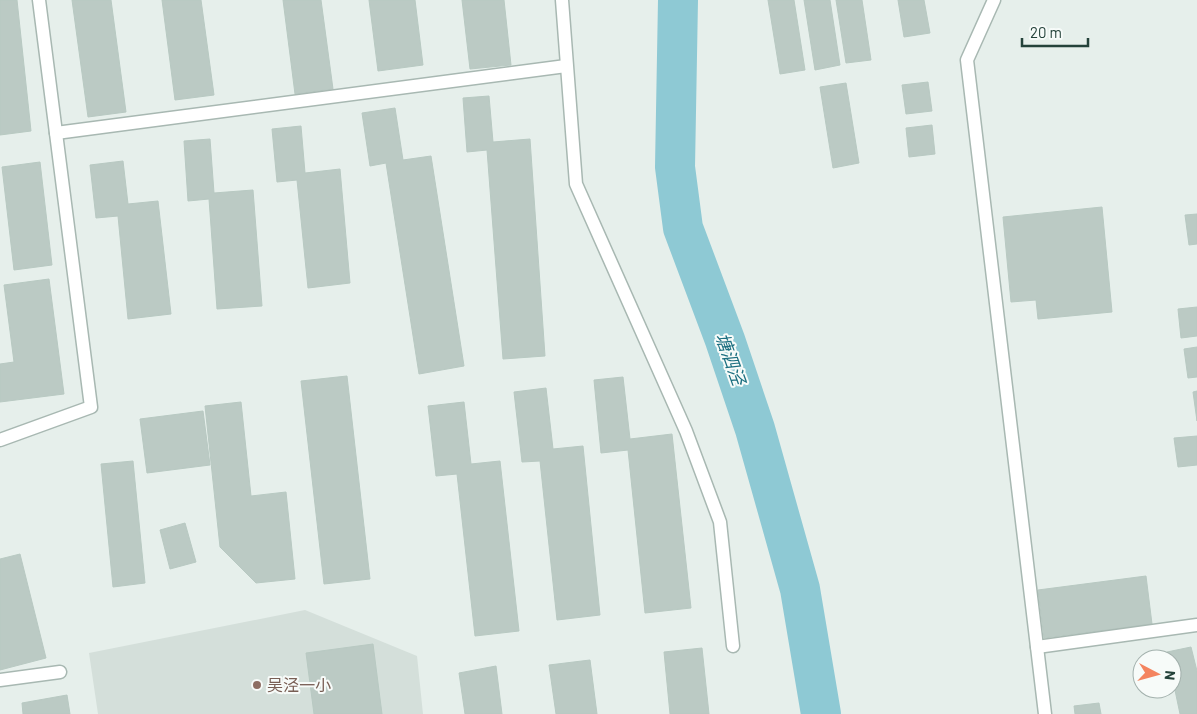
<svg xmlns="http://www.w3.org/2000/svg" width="1197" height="714" viewBox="0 0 1197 714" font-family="Barlow,'Noto Sans SC',sans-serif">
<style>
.built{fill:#d4dfda}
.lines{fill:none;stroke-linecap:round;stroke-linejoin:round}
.river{stroke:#8ec9d4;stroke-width:40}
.building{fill:#bbcac4;stroke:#b8c9c2}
.lane-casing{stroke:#a8b8b2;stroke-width:15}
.lane{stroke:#fff;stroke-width:12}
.education-dot{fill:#8d6e63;stroke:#f7fbf9;stroke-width:2}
.labels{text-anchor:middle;stroke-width:4;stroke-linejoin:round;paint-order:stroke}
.education-label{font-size:16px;fill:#785e54;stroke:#f7fbf9;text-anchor:start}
.water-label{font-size:18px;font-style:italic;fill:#1c6f80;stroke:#f7fbf9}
</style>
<rect width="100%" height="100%" fill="#e6efeb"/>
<path class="built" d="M305,610L417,656L423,714H98L89,653Z"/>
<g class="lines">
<path class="river" d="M678,0L675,167L683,228L725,340L755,429L800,589L821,714"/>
</g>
<g class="building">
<path d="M0,0H17L31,131L0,135Z"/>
<path d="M72,0H111L126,112L88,117Z"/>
<path d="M162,0H201L214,95L175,100Z"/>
<path d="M283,0H321L333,89L295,94Z"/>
<path d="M369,0H415L423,65L378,71Z"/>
<path d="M462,0H504L511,65L470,69Z"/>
<path d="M768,0H794L805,70L780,74Z"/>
<path d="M804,0H830L840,65L815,70Z"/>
<path d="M836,0H862L871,60L846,63Z"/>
<path d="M898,0H924L930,33L904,37Z"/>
<path d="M928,82L932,111L906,114L902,85Z"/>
<path d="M846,83L859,163L833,168L820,87Z"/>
<path d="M489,96L493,142L530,139L545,356L503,359L487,150L467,152L463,98Z"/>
<path d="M395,108L403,160L431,156L464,366L419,374L386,163L370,166L362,113Z"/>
<path d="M932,125L935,154L909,157L906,128Z"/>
<path d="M301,126L305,173L340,169L350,283L308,288L297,180L277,182L272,129Z"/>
<path d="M210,139L214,193L253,190L262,306L217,309L209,199L188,201L184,141Z"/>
<path d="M123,161L128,204L158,201L171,314L128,319L118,216L96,218L90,165Z"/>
<path d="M40,162L52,265L14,270L2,167Z"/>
<path d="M1102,207L1112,312L1038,319L1036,300L1011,302L1003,217Z"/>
<path d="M1197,214V244L1189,245L1185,215Z"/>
<path d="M49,279L64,394L0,402V364L14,362L4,285Z"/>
<path d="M1197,307V336L1181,338L1178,309Z"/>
<path d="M1197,347V377L1188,378L1184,349Z"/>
<path d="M347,376L370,579L324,584L301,381Z"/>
<path d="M623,377L630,439L672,434L691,608L645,613L628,450L601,453L594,380Z"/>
<path d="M546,388L553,449L583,446L600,615L557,620L540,461L522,462L514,392Z"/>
<path d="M1197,391V421L1193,392Z"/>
<path d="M241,402L251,496L286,492L295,579L256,583L220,547L205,406Z"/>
<path d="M464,402L471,464L500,461L519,631L475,636L457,474L436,476L428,406Z"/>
<path d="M203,411L210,465L147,473L140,419Z"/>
<path d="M1197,436V465L1178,467L1174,438Z"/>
<path d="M133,461L145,583L113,587L101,464Z"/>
<path d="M185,523L196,562L170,569L160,530Z"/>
<path d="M20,554L46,658L0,670V559Z"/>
<path d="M1146,576L1152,624L1044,638L1038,590Z"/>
<path d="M373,644L382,714H314L306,653Z"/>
<path d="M1191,647L1197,671V714H1180L1172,676V659H1168L1167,652Z"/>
<path d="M702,648L709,714H670L664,652Z"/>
<path d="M590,660L597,714H556L549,665Z"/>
<path d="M496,666L502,714H465L459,673Z"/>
<path d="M67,695L70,714H23L22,703Z"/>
<path d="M1099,703L1101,714H1075L1074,706Z"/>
</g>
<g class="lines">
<defs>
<g id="lane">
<path d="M562,0L576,184L686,431L720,522L733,646"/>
<path d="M994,0L967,60L1045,714"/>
<path d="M56,133L566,66"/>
<path d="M0,440L91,407L39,0"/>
<path d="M1037,647L1197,625"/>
<path d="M0,680L60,672"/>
</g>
</defs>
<use href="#lane" class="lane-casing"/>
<use href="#lane" class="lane"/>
</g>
<circle class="education-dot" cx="257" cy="685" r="5"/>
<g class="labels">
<g class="education-label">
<text x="267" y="691">吴泾一小</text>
</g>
<g class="water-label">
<text transform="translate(730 359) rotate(70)" y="6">塘泗泾</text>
</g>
</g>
<g transform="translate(1157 674) rotate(96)"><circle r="24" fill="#f7fbf9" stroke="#a3b1ad"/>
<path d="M0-4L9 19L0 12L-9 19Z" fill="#f4845f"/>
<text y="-8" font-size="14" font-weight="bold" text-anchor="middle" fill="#24423a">N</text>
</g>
<path d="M1022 38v8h66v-8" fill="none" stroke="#24423a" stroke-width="2.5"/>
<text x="1030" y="38" font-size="15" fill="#24423a" stroke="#f7fbf9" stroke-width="4" paint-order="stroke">20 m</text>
</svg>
